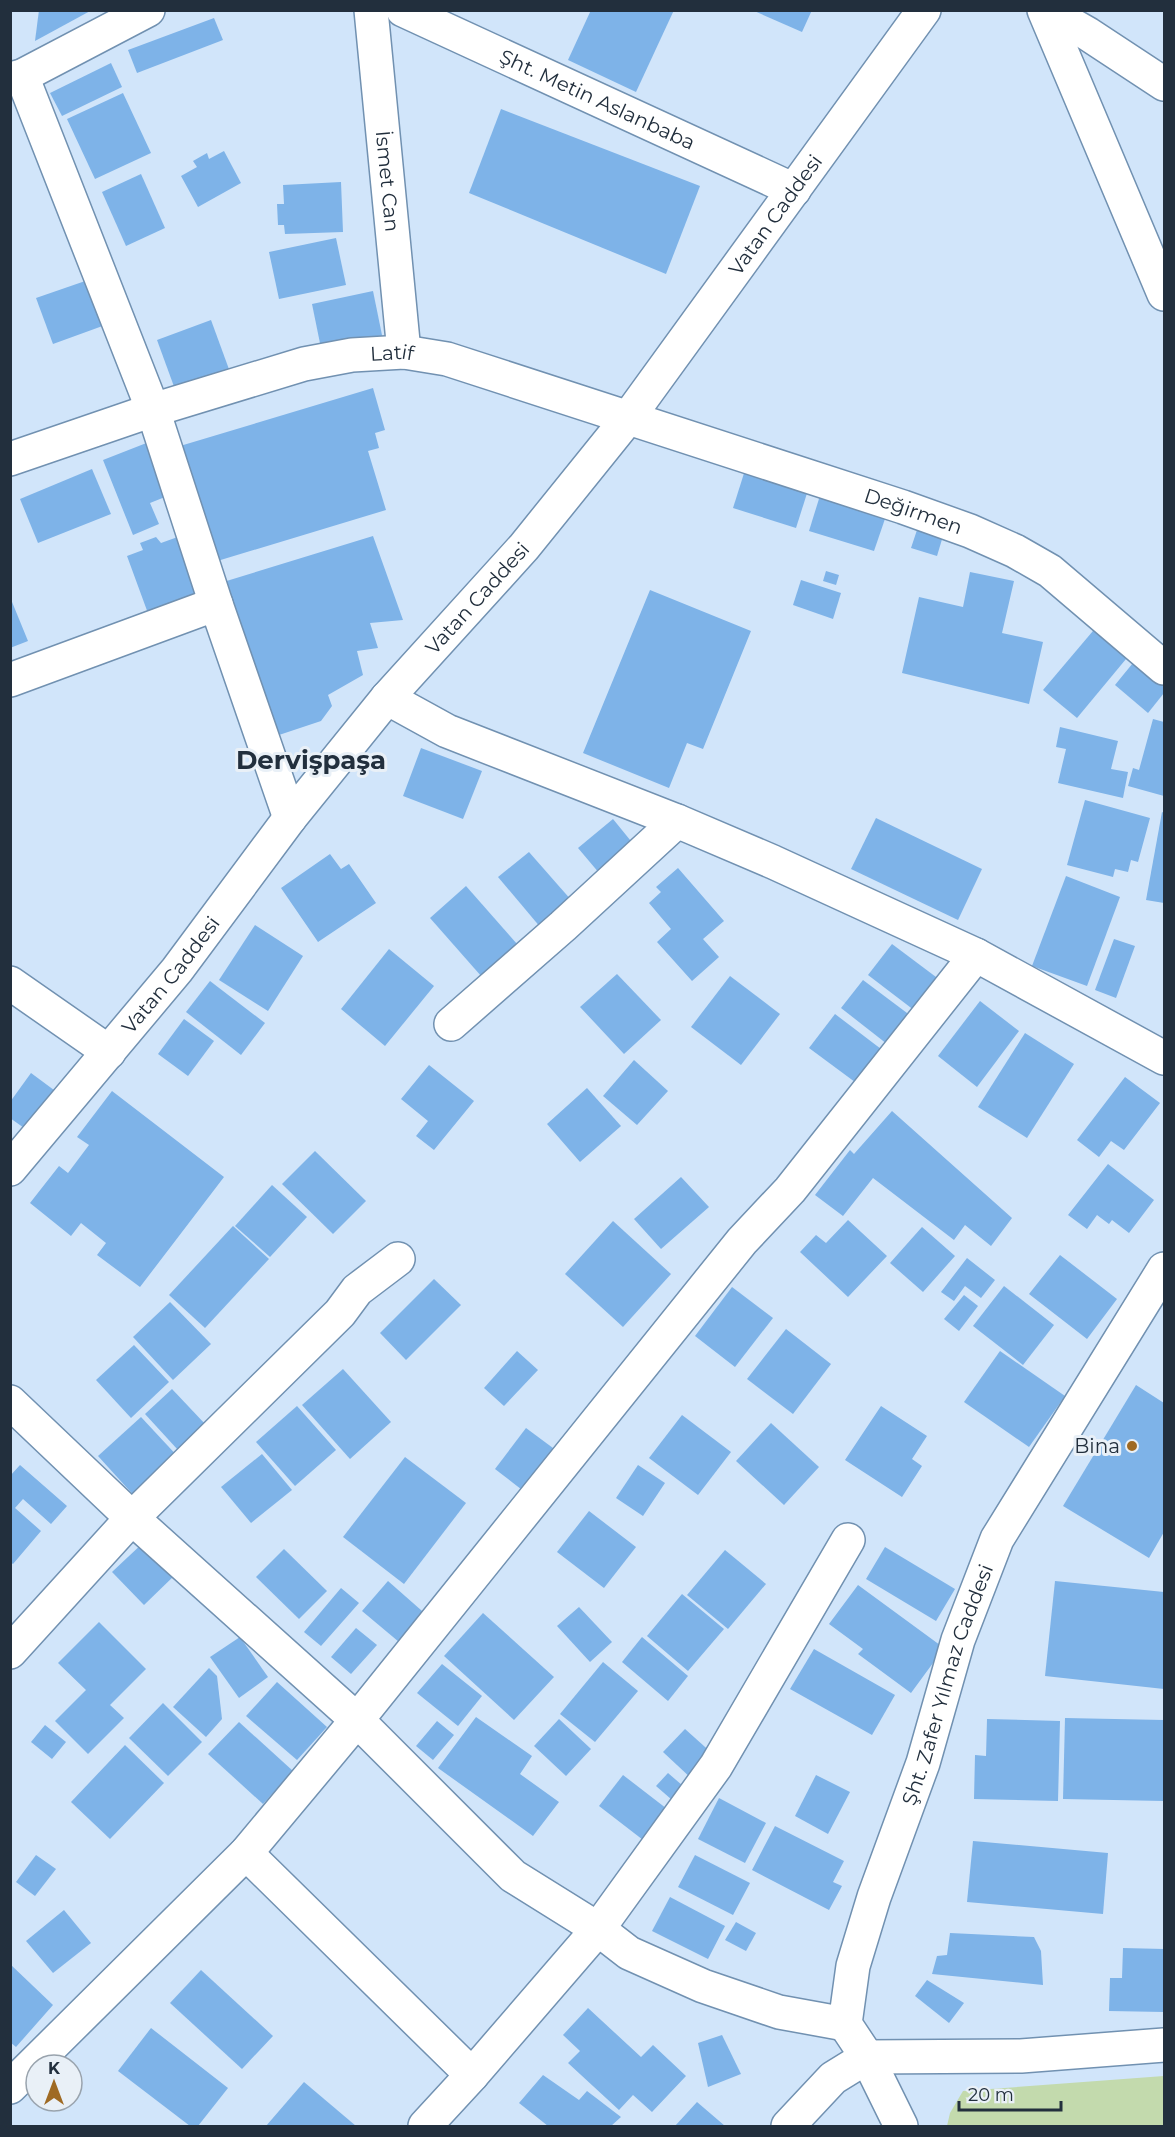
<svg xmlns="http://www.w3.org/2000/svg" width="1175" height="2137" viewBox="0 0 1175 2137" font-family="Montserrat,sans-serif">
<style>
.green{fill:#c3daad}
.building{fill:#7eb3e8}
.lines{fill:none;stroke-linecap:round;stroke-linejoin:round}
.minor-casing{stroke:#7191b1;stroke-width:36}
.tertiary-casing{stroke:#7191b1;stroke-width:36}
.minor{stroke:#fff;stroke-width:33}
.tertiary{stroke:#fff;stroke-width:33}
.poi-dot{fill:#9f6a23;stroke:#e9f0f7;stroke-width:2}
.labels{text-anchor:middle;stroke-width:6;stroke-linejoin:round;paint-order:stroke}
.street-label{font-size:20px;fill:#222f3d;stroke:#e9f0f7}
.poi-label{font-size:20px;fill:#222f3d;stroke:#e9f0f7;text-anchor:end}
.district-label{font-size:26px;font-weight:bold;fill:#222f3d;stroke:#e9f0f7}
</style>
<rect width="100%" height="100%" fill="#d1e5fa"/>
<path class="green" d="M1164,2076V2126H947L950,2113L963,2091Z"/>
<g class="building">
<path d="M39,10H92L35,41Z"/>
<path d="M591,10H674L636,92L568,60Z"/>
<path d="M752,10H812L802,32Z"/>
<path d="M214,18L223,40L137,73L128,50Z"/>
<path d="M111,63L122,87L62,116L50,93Z"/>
<path d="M123,93L151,153L95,179L67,119Z"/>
<path d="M501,109L700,186L666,274L469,193Z"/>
<path d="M224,151L241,183L198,207L181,176L197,167L193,161L207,153L209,159Z"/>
<path d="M141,174L165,228L126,246L102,192Z"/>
<path d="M341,182L343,232L285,234L284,225H278L277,204H284L283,185Z"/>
<path d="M336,238L346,285L279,299L269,252Z"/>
<path d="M91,279L108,324L53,344L36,298Z"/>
<path d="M373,291L383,340L322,353L312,304Z"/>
<path d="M211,320L230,372L176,392L157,340Z"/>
<path d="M373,388L385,430L375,433L379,448L368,451L386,510L214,562L180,446Z"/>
<path d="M149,442L170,495L150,503L159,524L133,535L103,460Z"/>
<path d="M746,467L809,487L796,528L733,508Z"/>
<path d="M92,469L111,514L38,543L20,499Z"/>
<path d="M822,489L888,510L874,551L809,531Z"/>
<path d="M918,527L943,536L937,556L911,548Z"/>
<path d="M186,534L208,594L149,616L127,556L143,550L140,543L156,537L161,543Z"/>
<path d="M373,536L403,620L370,623L378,648L357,651L363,675L328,695L332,706L321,721L273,737L220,583Z"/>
<path d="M826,571L839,575L836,585L823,581Z"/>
<path d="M970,572L1014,581L1002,633L1043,642L1029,704L902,673L919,597L963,607Z"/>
<path d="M801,580L841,593L833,619L793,605Z"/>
<path d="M650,590L751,631L703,749L687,743L669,788L583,753Z"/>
<path d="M10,597L28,641L10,648Z"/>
<path d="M1098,625L1131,653L1077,718L1043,690Z"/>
<path d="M1137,658L1164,682V693L1148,713L1115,685Z"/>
<path d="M1153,719L1164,722V796L1128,786L1133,768L1139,770Z"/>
<path d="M1060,727L1118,741L1111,769L1128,772L1123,798L1058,783L1066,749L1056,747Z"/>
<path d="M421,748L482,771L463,819L403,796Z"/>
<path d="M1085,800L1150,818L1138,862L1131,860L1128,872L1115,869L1113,877L1067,865Z"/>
<path d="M1162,812L1164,813V903L1146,900Z"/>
<path d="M876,818L982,869L958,920L851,869Z"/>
<path d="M613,819L639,851L605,880L578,848Z"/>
<path d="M529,852L572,901L541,928L498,877Z"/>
<path d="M330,854L341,869L349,864L376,903L318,942L281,888Z"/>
<path d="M678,868L724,921L703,939L719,957L692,981L657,942L671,929L649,903L661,892L656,887Z"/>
<path d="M1066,876L1120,897L1087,986L1032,966Z"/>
<path d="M466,886L525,953L489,985L430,918Z"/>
<path d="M255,925L303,956L268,1011L219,980Z"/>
<path d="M1114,939L1135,946L1116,998L1095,990Z"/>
<path d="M892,944L948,986L923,1017L868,975Z"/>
<path d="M389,949L434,986L385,1046L341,1009Z"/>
<path d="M617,974L661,1020L624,1054L580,1007Z"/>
<path d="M730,976L780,1014L741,1065L691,1027Z"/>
<path d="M863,980L919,1022L896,1051L841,1008Z"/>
<path d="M210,981L265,1023L241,1055L186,1012Z"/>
<path d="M980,1001L1019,1031L977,1087L938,1056Z"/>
<path d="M835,1014L885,1052L859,1085L809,1048Z"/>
<path d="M184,1019L214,1041L188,1076L158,1054Z"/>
<path d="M1025,1033L1074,1064L1027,1138L978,1107Z"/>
<path d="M634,1060L668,1091L637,1125L603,1096Z"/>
<path d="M429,1065L474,1101L434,1150L416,1136L428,1121L401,1099Z"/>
<path d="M31,1073L62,1096L34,1135L10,1118V1102Z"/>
<path d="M1125,1077L1160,1103L1124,1150L1111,1141L1099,1157L1077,1140Z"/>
<path d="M587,1088L621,1126L580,1162L547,1124Z"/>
<path d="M112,1091L224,1177L140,1287L97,1255L106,1243L81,1223L71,1236L30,1203L59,1166L68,1173L89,1145L77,1137Z"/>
<path d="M892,1111L1012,1218L991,1246L965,1225L954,1240L873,1178L843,1216L815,1195L850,1150L854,1154Z"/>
<path d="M315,1151L366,1201L333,1234L282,1184Z"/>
<path d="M1108,1164L1154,1200L1129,1233L1112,1220L1109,1224L1097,1215L1087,1229L1068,1215Z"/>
<path d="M681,1177L709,1207L661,1249L634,1219Z"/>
<path d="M272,1185L307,1217L270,1257L235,1226Z"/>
<path d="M848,1220L887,1256L848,1297L800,1252L816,1235L826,1243Z"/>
<path d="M613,1221L671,1274L623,1327L565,1274Z"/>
<path d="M233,1226L269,1259L205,1328L169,1295Z"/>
<path d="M922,1227L955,1256L923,1292L890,1263Z"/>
<path d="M1060,1255L1117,1299L1087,1339L1029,1294Z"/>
<path d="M967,1258L995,1280L981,1298L965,1286L954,1301L941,1292Z"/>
<path d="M434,1279L461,1305L406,1360L380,1333Z"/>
<path d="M1004,1286L1054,1325L1023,1365L973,1326Z"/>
<path d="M732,1287L773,1318L735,1367L695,1336Z"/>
<path d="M964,1295L978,1306L959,1331L944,1319Z"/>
<path d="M170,1302L211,1344L173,1380L133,1337Z"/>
<path d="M786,1329L831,1364L793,1414L747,1379Z"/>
<path d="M134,1345L169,1382L131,1418L96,1380Z"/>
<path d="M517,1351L538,1370L504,1406L484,1388Z"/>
<path d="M1000,1351L1065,1396L1029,1447L964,1402Z"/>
<path d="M343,1369L391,1422L350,1459L302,1405Z"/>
<path d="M1136,1385L1164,1403V1532L1149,1558L1063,1506Z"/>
<path d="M172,1389L206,1425L178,1450L145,1414Z"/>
<path d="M297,1406L336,1450L295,1486L256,1442Z"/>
<path d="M881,1406L927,1436L912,1459L922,1466L902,1497L845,1460Z"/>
<path d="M682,1415L731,1452L698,1495L649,1458Z"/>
<path d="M141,1417L181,1460L138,1500L98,1456Z"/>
<path d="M771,1423L819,1467L784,1505L736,1461Z"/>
<path d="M526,1428L557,1451L526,1493L495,1469Z"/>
<path d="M262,1454L292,1490L251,1523L221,1487Z"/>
<path d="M405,1457L466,1503L404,1584L343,1537Z"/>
<path d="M20,1465L67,1506L51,1524L23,1499L15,1508L41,1531L13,1564L10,1562V1476Z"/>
<path d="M638,1465L665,1483L643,1516L616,1498Z"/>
<path d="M589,1511L636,1547L604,1588L557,1552Z"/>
<path d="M145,1541L176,1574L144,1605L112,1572Z"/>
<path d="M885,1547L955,1589L936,1621L866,1579Z"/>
<path d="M284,1549L327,1591L299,1619L256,1577Z"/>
<path d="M725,1550L766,1584L728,1629L687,1595Z"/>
<path d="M388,1581L430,1618L405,1647L362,1611Z"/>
<path d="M1055,1581L1164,1592V1689L1045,1676Z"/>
<path d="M858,1585L944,1648L911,1693L858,1654L863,1649L829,1624Z"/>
<path d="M341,1588L359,1603L321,1646L304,1632Z"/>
<path d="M682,1594L724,1629L688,1671L647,1636Z"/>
<path d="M579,1607L612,1642L590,1662L557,1626Z"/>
<path d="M483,1613L554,1677L514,1720L444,1656Z"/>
<path d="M99,1622L146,1669L110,1705L124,1718L88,1754L55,1721L86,1690L58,1663Z"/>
<path d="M356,1628L377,1645L351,1674L331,1657Z"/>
<path d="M240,1637L268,1677L239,1698L210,1657Z"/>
<path d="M642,1637L688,1676L668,1701L622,1662Z"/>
<path d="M814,1649L895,1695L872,1735L790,1689Z"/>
<path d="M603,1662L638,1691L595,1742L560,1714Z"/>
<path d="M442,1664L482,1696L458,1726L417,1693Z"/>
<path d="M209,1668L217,1676L222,1719L206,1737L173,1707Z"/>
<path d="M277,1682L327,1727L297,1760L246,1716Z"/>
<path d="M163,1703L202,1742L168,1776L129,1738Z"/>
<path d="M476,1717L532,1756L520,1774L559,1802L533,1836L438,1768Z"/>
<path d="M1065,1718L1164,1720V1801L1063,1799Z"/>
<path d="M559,1719L591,1749L566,1776L534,1746Z"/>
<path d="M987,1719L1060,1721L1058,1801L974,1799L975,1755L986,1756Z"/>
<path d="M437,1721L454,1735L433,1760L416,1746Z"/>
<path d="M239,1722L293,1771L263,1804L208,1754Z"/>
<path d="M45,1725L66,1742L52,1759L31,1742Z"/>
<path d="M685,1729L714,1755L692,1779L663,1752Z"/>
<path d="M125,1745L164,1783L110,1839L71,1802Z"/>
<path d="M668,1773L690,1792L679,1806L656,1786Z"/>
<path d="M623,1775L671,1812L647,1843L599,1806Z"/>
<path d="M816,1775L850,1792L828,1834L795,1816Z"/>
<path d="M719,1798L766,1823L745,1863L698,1839Z"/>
<path d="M775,1826L844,1861L833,1882L842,1886L829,1910L752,1870Z"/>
<path d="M973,1841L1108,1853L1103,1914L967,1902Z"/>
<path d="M36,1855L56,1869L35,1896L16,1882Z"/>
<path d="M695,1855L750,1883L733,1915L678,1887Z"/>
<path d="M670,1897L725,1926L708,1959L652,1931Z"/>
<path d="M64,1910L91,1943L53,1973L26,1941Z"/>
<path d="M736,1922L756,1933L746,1951L725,1940Z"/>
<path d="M950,1933L1034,1937L1041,1951L1043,1985L932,1974L937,1956L947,1955Z"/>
<path d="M1123,1948L1164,1949V2012L1109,2011L1110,1978H1122Z"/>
<path d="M10,1964L53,2005L16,2047L10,2042Z"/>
<path d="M201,1970L273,2036L242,2069L170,2003Z"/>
<path d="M927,1980L964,2003L949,2023L915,1996Z"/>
<path d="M588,2008L641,2057L653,2045L686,2076L652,2112L633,2095L619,2110L568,2063L580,2051L563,2035Z"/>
<path d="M151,2028L228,2088L198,2126H190L118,2071Z"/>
<path d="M722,2035L741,2074L708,2087L698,2043Z"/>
<path d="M543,2075L579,2100L587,2091L621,2117L611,2126H548L519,2103Z"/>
<path d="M304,2082L356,2126H266Z"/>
<path d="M697,2102L725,2126H675Z"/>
</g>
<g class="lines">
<defs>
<g id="minor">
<path id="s1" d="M371,10L404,352"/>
<path id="s2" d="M403,10L794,190"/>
<path d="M1046,10L1088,34L1164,84"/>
<path d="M22,76L153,410L216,604L290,818"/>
<path d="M10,79L22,76L148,10"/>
<path id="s3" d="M10,459L153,410L304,364L352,355L404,352L447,359L903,507L970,531L1015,551L1050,571L1164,668"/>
<path d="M10,680L216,604"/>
<path d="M387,698L447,731L677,821L773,862L976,955L1164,1058"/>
<path d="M10,983L109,1052"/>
<path d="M451,1024L563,926L677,821"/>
<path d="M10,1402L132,1518L357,1720L513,1876L598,1929L629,1953L703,1986L779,2012L845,2024"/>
<path d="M10,1652L132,1518L340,1313L357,1290L398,1259"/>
<path d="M246,1853L472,2075"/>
<path d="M10,2087L246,1853L357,1720L742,1241L790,1190L976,955"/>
<path d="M425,2126L472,2075L598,1929L716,1766L848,1540"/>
<path d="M788,2126L833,2078L867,2057L1021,2056L1164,2045"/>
</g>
<g id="tertiary">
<path d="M1044,10L1164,294"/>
<path id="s4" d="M10,1169L177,970L290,818L387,698L524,547L628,418L924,10"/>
<path id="s5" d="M901,2126L867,2057L845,2024L853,1966L874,1897L923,1763L958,1640L997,1539L1164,1269"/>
</g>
</defs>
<use href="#minor" class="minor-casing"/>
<use href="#tertiary" class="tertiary-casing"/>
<use href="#minor" class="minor"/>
<use href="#tertiary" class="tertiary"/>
</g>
<circle class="poi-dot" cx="1132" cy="1446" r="6"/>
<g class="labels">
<g class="street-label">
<text dy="7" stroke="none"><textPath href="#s2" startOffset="214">Şht. Metin Aslanbaba</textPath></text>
<text dy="7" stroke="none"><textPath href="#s1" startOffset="172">İsmet Can</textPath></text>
<text dy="7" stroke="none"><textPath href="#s4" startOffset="1224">Vatan Caddesi</textPath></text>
<text dy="7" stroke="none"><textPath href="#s3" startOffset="398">Latif</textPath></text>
<text dy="7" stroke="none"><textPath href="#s3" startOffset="944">Değirmen</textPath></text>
<text dy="7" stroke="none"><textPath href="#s4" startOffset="738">Vatan Caddesi</textPath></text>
<text dy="7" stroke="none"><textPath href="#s4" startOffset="252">Vatan Caddesi</textPath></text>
<text dy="7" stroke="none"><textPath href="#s5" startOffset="472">Şht. Zafer Yılmaz Caddesi</textPath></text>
</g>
<g class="poi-label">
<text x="1120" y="1453">Bina</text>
</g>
<g class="district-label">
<text x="311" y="769">Dervişpaşa</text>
</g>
</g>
<rect width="1175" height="2137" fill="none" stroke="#222f3d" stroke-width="24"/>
<g transform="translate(54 2083)"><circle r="28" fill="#e9f0f7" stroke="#99a3ad" stroke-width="1.5"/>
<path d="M0-4.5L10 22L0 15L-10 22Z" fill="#9f6a23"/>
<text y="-9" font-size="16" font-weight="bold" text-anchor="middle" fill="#222f3d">K</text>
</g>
<path d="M959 2101v9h102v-9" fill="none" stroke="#222f3d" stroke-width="3"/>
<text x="968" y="2101" font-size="18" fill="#222f3d" stroke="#e9f0f7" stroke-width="4.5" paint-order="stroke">20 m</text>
</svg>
